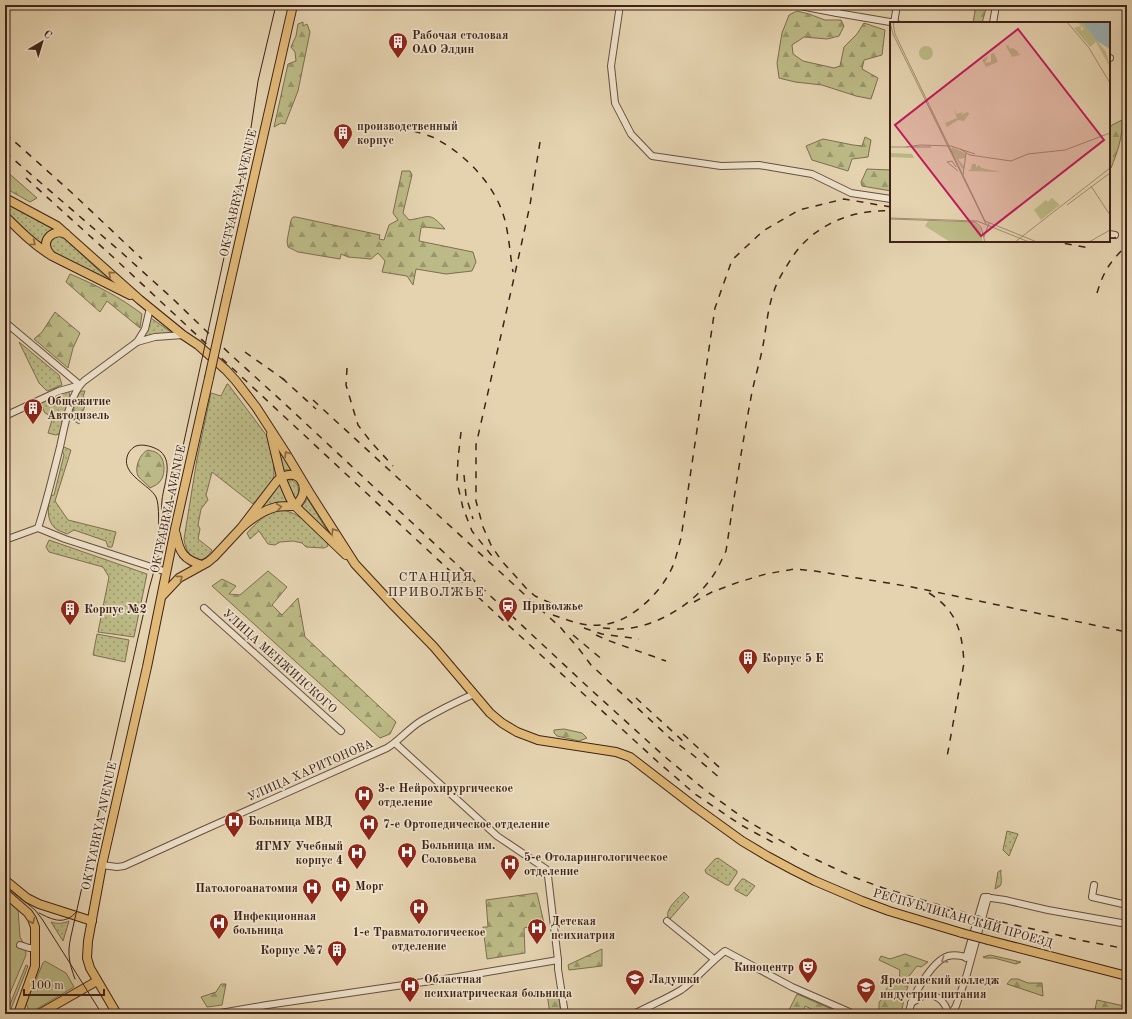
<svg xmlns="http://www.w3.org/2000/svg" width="1132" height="1019" viewBox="0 0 1132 1019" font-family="'Old Standard TT',serif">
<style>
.grass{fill:url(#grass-dots);stroke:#7e6e4f}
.forest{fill:url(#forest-firs);stroke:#7e6e4f}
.park{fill:#bcba86;stroke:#7e6e4f}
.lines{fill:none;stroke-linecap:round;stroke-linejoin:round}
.minor-casing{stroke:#684f3e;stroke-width:8}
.major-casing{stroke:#3f2318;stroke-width:10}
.minor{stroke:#eee2cc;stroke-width:6}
.major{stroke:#e2ba78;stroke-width:8}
.tram{stroke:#3f2318;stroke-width:1}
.rail{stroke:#3f2318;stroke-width:1.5;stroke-dasharray:7 7;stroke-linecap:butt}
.major-bridge-casing{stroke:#3f2318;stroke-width:10;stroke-linecap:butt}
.major-bridge{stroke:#e2ba78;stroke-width:8}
.oneway{stroke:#886743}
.oneway2{stroke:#968272}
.labels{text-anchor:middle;stroke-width:3.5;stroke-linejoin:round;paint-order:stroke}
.poi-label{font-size:12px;font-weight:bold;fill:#3f2318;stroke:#eee2cc;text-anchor:start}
.street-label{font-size:12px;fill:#3f2318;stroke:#eee2cc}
.neighbourhood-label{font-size:13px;letter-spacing:1px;fill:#3f2318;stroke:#eee2cc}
.inset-river{fill:none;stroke:#9bb5b7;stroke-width:2}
.inset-road{fill:none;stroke:#a38d73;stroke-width:1}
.view{fill:#c2185b;fill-opacity:0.15;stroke:#c2185b;stroke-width:2}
.inset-edge{fill:none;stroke:#3f2318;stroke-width:2}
</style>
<defs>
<pattern id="grass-dots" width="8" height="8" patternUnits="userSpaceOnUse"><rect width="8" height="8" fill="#bcba86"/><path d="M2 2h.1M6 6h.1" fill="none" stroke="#9a976d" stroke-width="1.8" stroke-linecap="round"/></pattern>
<pattern id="forest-firs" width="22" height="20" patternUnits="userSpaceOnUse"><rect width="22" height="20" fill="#bcba86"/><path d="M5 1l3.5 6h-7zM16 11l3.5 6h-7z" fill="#9a976d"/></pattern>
</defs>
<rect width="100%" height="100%" fill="#e5d3b0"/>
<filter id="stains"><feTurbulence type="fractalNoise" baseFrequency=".005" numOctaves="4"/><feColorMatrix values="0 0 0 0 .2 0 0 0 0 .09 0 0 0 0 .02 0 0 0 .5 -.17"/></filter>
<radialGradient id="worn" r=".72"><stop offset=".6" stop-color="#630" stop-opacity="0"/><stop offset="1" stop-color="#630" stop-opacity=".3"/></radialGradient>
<g class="grass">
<path d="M5,203L54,229C45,232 42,238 41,246L35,242L5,212Z"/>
<path d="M61,236L64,238L110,281L50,251V241L55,237Z"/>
<path d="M151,318L172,333L155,334L144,336Z"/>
<path d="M19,342L59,375L62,385L47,391L39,383Z"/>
<path d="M227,384H228L267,436L273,453L274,476L270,486L256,503L253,504L212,472L206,495L208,500L201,509L198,525L200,529L198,539L212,550C200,570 186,556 184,539L197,459L211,393L221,396Z"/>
<path d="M67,391L69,392L70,396L59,434L56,435L48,433L53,417L45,413L40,403Z"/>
<path d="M82,391H85L83,397L87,399L79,424L74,421L72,415L78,394Z"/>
<path d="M277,444L293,470H283Z"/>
<path d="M64,447L71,450L55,501L68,520L116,532L112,547H108L106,541L74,530L67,534C63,532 58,531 55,528C46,520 48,506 50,496L54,495L64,455L62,450Z"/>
<path d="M286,480H292C300,485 300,492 296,500Z"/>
<path d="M281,482L291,503L260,510L270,498Z"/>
<path d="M307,498L330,535L301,507L305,503Z"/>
<path d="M281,510C300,512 313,529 327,542L328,546L324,548L306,547L302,543L293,541L280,542L275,545L268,544L259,531L250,539L247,533C257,522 266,513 281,510Z"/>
<path d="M49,540L147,574L134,637L98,632L109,577L103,567L49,552L46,547Z"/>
<path d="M97,634L129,640L125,662L93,655Z"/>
<path d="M1007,831L1018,834L1009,856L1003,850Z"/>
<path d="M718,858L737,871V873L729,885H726L706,873L705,870L715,859Z"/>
<path d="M1001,870C1000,876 1003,881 1000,886L995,889L998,872Z"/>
<path d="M742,879H744L755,886L747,896H746L735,890V888Z"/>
<path d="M684,892L689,897L669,920C663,910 678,899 684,892Z"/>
<path d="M69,921L63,941L51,922C57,924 62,924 69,921Z"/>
</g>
<g class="forest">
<path d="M976,5H987L982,23H973Z"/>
<path d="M797,11L809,14L825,20H841L844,26L839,36L827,39L804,37L792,45L793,54L803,61L834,68L840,66L844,47L857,34L864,23L885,30L882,55L864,60L862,69L878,78L871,99L856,96L822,85L795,82L779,78L777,63L782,33L789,15Z"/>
<path d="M303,22V26L307,24L310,32L298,91L285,124L281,123L274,127L288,64L296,61L295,52L291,47L296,36L298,24Z"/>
<path d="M1122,120C1123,137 1117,153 1111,168L1109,169V129L1112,125Z"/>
<path d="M865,137L871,140L868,157L852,159L848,171L812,160L806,146L823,139L853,145L862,146Z"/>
<path d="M867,169L891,170V191L862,186L861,182Z"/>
<path d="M5,170L37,198L30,202L5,188Z"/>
<path d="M402,171H410L412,175L403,213L409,220C430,217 429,211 445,229L424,227L421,228L419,241L473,252L476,262L472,271L446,274L416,269L413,285L407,276L382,272L385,261L378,253L371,259L348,257L341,254L340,259L298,252L288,247L287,241L291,220L293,217H296L380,235L379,239L384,240L389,225L398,220L393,213Z"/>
<path d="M70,274C96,285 120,297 142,314L140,328L107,301L100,312L66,282Z"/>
<path d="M55,312L80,333L73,348L68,368L34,339L42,332Z"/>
<path d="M148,450C150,451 155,451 157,453C165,457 166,473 161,480C159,484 154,486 150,488C147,484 141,480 138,476C134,468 140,453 148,450Z"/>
<path d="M268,571L287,587L272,605L282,615L298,598L305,637L396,722L390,734L380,738L212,586L222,579L236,586L229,594L240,595Z"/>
<path d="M564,729L582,733L587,738L579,741L557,736L554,733V730Z"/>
<path d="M537,893L544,923L524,928L525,953L487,959L483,927H488L486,900Z"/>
<path d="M602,949V966L569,970L568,965Z"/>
<path d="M905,954L928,962L921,967L917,966L906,980L908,986L904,999L901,1014H879V1003L892,979L899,981L900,970L879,960L881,956L890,959Z"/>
<path d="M990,955L1021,962L1016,964L994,958H985L983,957Z"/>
<path d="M1011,979H1018L1028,983H1042L1043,996L1007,984Z"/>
<path d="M221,984H226L222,1005L207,1007L201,997L216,992Z"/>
<path d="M558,992L561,1014H550L547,994Z"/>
<path d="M797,994L843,1014H817L818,1012L805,1006L803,1014H787Z"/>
<path d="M1097,1000L1124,1006L1122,1014H1094Z"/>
</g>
<g class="park">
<path d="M5,899L18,909L20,937L25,946L26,955L5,1005Z"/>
<path d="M45,961L66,973L74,987L35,1010L31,1011L28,1008L26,1003L43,963Z"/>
<path d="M26,965L28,966L9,1014H6Z"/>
</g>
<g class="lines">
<defs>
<g id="minor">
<path d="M620,5L611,66L615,103L631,134L652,156L721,166L759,165L812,174L851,193L891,199"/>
<path d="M795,5L837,13L896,23"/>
<path d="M837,13L838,5"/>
<path d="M894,23L897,5"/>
<path d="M993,23L996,5"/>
<path d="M1109,58H1110"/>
<path d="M1109,234L1115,235"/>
<path d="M5,322L80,385"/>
<path d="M137,342L155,337L183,335"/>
<path d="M5,416L59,391L80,385"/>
<path d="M38,528C47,501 53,474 60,447C64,429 70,393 84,381L137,342L145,329L150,308"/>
<path d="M5,540L38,528L65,539L167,572"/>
<path d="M204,608L341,731"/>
<path d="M395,743L497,836L546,869L548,876L558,960V969L565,1014"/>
<path d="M102,865L117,867L124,866L201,831L387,748C399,741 408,729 421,721C438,711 456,702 474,694"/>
<path d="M1094,885L1092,897L1123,904L1127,908"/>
<path d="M667,921L714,959"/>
<path d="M20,945L29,948H35"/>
<path d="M966,958L984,897L1005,900L1048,910L1127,924"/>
<path d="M911,1003C915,1001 919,998 923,996C936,992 946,1002 948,1014"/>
<path d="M215,1014L267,1005L458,977L558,960"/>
<path d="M634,1014C649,1006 666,999 681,990C697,979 709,963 725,951L792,987L854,1014"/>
<path d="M909,1014C910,998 932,961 948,956C956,954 962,956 970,958"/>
<path d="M951,1014L956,1006L967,974L988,897"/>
<path d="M1124,1014L1127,1003"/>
</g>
<g id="major">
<path d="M5,198L57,226L140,300L183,335L198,345L226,370L236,381L256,407L287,455L311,495L355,564L394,606L434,647L490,713L502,723L517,732L538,740L616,752L630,757L695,807L742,841L767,856L793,870L815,881L862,901L889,911L962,933"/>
<path d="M5,216C20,231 34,245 52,256L130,295"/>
<path d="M50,254C39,241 53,228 66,234"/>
<path d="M227,296L293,5"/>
<path d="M271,435L281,477L290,498L295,506L346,555"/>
<path d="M176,534C179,552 184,560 202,565"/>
<path d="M163,595L179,578L208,562L214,557L241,528L277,481C297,463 315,488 295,506C289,506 283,506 276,507C263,510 251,519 241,528"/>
<path d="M5,880L27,898L39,904L92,921"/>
<path d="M5,893L28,913L32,919L35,927V966L18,1014"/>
<path d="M988,940L1127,976"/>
<path d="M39,1014L97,981"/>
<path d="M117,1014L90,968L87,958L88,941L102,865L147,667L175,529L209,378"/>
</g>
</defs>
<use href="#minor" class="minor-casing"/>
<use href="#major" class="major-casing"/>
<use href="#minor" class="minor"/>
<use href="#major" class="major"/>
<g class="tram">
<path d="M159,540C158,530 160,505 156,497C150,485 122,475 127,457C128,453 130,450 134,447C139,444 146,445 152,447C177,455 164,482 162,500C161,508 162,517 162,525"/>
<path d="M5,885L35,910L42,919L102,1014"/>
<path d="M39,913C53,920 65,926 77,911"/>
<path d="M75,979C69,962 67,954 71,936L149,589L163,538L217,290L249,141L258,81L276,5"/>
</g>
<g class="rail">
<path d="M414,131C422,134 433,136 440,141C468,157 495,186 504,217C509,234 510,255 513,272"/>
<path d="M5,133L71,192L142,259"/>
<path d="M540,142L530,205L514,278L476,445V501L483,527L491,545L501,560L526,588L535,596L557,606"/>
<path d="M5,152L121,252L172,298L230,354L285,404L588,687L664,756L705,790L746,820L800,852L851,876L883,888L969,914L1079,940L1127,949"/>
<path d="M26,178L113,257L507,624L658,762L695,794L741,825L774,843"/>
<path d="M1109,238H1114L1127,234"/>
<path d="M1051,241L1089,248"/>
<path d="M1097,293C1104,270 1110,262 1127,245"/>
<path d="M245,352L286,381"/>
<path d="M347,368L346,385L358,425L371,442L393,466"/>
<path d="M282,378L316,409"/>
<path d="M313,400L561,628L579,649L591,665L671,739L693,755L721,779"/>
<path d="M461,432L458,459L457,482L463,508L472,531L492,556"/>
<path d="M464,475L466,496L473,519"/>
<path d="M929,593C957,611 962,631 964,663L947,757"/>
<path d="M694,602L712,592L739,582L766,574L794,569L815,571L912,587L1127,632"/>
<path d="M553,615C568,620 584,627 601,625C629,623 659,595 671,570C676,560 678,548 681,538L715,308L732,260L763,231L799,210L844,199L891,207"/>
<path d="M584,628L602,634L639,639"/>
<path d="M603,628C608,628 613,629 618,629C652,629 690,607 710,580C717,571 721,561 726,551C734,498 742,445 752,392C755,378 759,364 762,351C766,331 767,310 774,291C778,279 786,267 793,256C814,225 853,209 890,211"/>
<path d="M573,635L604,661"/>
<path d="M596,635L607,640L666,661"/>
<path d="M636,698L685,743"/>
<path d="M683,734L720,768"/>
</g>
<defs>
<g id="major-bridge">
<path d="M209,378L227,296"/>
<path d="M962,933L988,940"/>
</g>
</defs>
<use href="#major-bridge" class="major-bridge-casing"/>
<use href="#major-bridge" class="major-bridge"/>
</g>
<defs><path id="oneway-chevron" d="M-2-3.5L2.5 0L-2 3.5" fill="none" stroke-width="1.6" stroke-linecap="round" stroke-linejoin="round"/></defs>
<g class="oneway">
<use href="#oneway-chevron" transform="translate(33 243) rotate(39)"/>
<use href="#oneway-chevron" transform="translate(111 274) rotate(-138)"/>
<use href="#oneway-chevron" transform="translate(287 454) rotate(-122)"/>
<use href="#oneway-chevron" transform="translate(279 507) rotate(-8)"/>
<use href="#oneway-chevron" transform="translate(334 531) rotate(-123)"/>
<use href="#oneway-chevron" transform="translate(180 578) rotate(-37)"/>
<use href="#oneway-chevron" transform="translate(32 921) rotate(65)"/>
</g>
<use class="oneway2" href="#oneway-chevron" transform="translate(944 960) rotate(147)"/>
<defs>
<symbol id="building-pin" viewBox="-11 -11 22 30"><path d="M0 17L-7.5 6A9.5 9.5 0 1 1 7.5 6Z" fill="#8f2418" stroke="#eee2cc"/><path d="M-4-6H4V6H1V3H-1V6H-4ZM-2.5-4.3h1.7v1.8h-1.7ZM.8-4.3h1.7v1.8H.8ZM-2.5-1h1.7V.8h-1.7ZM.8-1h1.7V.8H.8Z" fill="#fff"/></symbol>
<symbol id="station-pin" viewBox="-11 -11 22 30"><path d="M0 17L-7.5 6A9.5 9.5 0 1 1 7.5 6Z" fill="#8f2418" stroke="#eee2cc"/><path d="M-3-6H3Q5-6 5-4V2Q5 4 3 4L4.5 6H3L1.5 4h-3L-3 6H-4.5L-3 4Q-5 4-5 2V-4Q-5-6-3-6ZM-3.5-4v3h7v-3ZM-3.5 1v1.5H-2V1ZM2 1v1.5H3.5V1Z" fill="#fff"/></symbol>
<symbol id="hospital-pin" viewBox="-11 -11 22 30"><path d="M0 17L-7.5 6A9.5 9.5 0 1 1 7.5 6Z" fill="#8f2418" stroke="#eee2cc"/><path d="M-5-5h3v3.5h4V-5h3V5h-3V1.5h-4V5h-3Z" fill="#fff"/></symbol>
<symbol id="theatre-pin" viewBox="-11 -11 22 30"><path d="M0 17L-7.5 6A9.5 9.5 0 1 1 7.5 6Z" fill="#8f2418" stroke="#eee2cc"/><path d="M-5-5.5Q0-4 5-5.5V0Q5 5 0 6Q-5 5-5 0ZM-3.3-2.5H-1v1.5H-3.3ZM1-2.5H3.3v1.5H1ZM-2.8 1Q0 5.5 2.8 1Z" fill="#fff"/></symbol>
<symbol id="school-pin" viewBox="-11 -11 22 30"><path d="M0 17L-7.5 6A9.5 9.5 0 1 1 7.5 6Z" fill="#8f2418" stroke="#eee2cc"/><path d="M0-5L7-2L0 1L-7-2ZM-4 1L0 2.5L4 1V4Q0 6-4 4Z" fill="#fff"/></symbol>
<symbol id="university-pin" viewBox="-11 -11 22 30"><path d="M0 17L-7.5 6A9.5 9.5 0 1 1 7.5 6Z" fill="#8f2418" stroke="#eee2cc"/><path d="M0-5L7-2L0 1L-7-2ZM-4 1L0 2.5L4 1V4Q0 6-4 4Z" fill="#fff"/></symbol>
</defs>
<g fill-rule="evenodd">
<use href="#building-pin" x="387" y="31" width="22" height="30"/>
<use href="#building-pin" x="332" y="122" width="22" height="30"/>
<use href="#building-pin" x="22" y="397" width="22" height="30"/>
<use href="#station-pin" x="497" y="595" width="22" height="30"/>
<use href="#building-pin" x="59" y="598" width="22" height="30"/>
<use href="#building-pin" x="737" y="647" width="22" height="30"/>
<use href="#hospital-pin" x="353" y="784" width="22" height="30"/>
<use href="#hospital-pin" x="223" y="810" width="22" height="30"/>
<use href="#hospital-pin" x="358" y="813" width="22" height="30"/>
<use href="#hospital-pin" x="396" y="841" width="22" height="30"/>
<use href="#hospital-pin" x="346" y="842" width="22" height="30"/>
<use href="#hospital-pin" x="499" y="853" width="22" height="30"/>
<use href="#hospital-pin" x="330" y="875" width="22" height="30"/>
<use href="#hospital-pin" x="301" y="877" width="22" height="30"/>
<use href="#hospital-pin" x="408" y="897" width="22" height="30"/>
<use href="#hospital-pin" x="208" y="912" width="22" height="30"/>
<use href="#hospital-pin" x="526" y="917" width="22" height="30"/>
<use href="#building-pin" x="326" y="939" width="22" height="30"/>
<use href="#theatre-pin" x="797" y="956" width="22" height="30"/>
<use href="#school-pin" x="624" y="968" width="22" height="30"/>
<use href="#hospital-pin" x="399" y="975" width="22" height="30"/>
<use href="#university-pin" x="855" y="976" width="22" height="30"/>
</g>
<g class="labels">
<g class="poi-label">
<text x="412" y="39">Рабочая столовая<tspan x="412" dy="14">ОАО Элдин</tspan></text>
<text x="357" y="130">производственный<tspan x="357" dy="14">корпус</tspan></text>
<text x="47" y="405">Общежитие<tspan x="47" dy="14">Автодизель</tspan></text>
<text x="522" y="610">Приволжье</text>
<text x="84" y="613">Корпус №2</text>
<text x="762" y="662">Корпус 5 E</text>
<text x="378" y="792">3-е Нейрохирургическое<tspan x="378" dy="14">отделение</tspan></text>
<text x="248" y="825">Больница МВД</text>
<text x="383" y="828">7-е Ортопедическое отделение</text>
<text x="421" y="849">Больница им.<tspan x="421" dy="14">Соловьева</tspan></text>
<text x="343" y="850" text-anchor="end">ЯГМУ Учебный<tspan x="343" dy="14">корпус 4</tspan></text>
<text x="524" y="861">5-е Отоларингологическое<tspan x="524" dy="14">отделение</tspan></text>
<text x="355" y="890">Морг</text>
<text x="298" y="892" text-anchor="end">Патологоанатомия</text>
<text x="233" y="920">Инфекционная<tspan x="233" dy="14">больница</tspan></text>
<text x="551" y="925">Детская<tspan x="551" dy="14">психиатрия</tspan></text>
<text x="419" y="936" text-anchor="middle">1-е Травматологическое<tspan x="419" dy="14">отделение</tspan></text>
<text x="323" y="954" text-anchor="end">Корпус №7</text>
<text x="794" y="971" text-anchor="end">Киноцентр</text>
<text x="424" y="983">Областная<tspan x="424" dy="14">психиатрическая больница</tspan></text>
<text x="649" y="983">Ладушки</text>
<text x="880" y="984">Ярославский колледж<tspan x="880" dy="14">индустрии питания</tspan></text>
</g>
<g class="street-label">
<text transform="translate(238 193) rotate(-77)" y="4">OKTYABRYA AVENUE</text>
<text transform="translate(168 509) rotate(-78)" y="4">OKTYABRYA AVENUE</text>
<text transform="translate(280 661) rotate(42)" y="4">УЛИЦА МЕНЖИНСКОГО</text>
<text transform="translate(310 770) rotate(-24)" y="4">УЛИЦА ХАРИТОНОВА</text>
<text transform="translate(99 826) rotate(-78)" y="4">OKTYABRYA AVENUE</text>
<text transform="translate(963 918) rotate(16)" y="4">РЕСПУБЛИКАНСКИЙ ПРОЕЗД</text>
</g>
<g class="neighbourhood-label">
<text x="436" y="581">СТАНЦИЯ<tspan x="436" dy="15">ПРИВОЛЖЬЕ</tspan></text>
</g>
</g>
<g transform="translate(890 22)">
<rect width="220" height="220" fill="#e5d3b0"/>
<path d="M62,125L75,131V136L68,137L75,145L72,147L61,128Z" fill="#bcba86"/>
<path d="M188,0H192L216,30L220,45L206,20L200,25L184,6L191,4V9L194,7ZM118,23L120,27L123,26L127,29L130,33L122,35L116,24ZM29 31a7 7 0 1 1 14 0a7 7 0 1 1-14 0ZM104,31L108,40L96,45L92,38L98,34L95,41L101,40V32ZM64,87L67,92L73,90L71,93L78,90L79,92L74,99L68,98L57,105L55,101L67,96ZM0,131L22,132L24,136L0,135ZM82,142H86V146L88,143L92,146L110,150L78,149L81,147Z" fill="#bcba86"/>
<path d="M162,176L170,183L151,198L144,188L156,178L158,180ZM38,199L84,200L90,206L93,220H60L35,204Z" fill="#bcba86"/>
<path d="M192,0H220V27L207,19Z" fill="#9bb5b7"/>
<path class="inset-river" d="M205,0L220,21"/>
<path class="inset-road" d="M0,0L3,12L96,202M3,0L5,12L95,199L147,220M177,0L199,26L220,61M0,125H41M16,125L30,123L61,124L85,132M70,127L80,133L121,139L138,132L175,128L220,111M66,145L62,139L57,140L68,149M73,153L76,131M201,164L220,193M177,183L220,151M0,196L87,199L139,220M0,197L85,200L91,205L95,220M94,215L99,201M125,220L220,146M199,220L220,208"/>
<path class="view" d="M128,7L214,118L91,214L5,103Z"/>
<rect width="220" height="220" class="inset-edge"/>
</g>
<rect width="1132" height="1019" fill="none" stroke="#e5d3b0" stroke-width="20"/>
<rect x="6" y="6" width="1120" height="1007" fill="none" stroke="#3f2318" stroke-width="2"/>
<rect x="10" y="10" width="1112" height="999" fill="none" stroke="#3f2318"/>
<g transform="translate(42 42) rotate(38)" stroke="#eee2cc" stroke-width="3" paint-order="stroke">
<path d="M0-3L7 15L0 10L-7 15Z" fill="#3f2318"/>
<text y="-6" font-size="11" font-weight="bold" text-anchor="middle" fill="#3f2318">С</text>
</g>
<path d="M24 989v6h80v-6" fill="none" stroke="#3f2318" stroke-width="2"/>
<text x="30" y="989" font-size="12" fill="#3f2318" stroke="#eee2cc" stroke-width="3" paint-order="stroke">100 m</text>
<rect width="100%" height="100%" filter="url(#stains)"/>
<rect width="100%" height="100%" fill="url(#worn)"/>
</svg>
